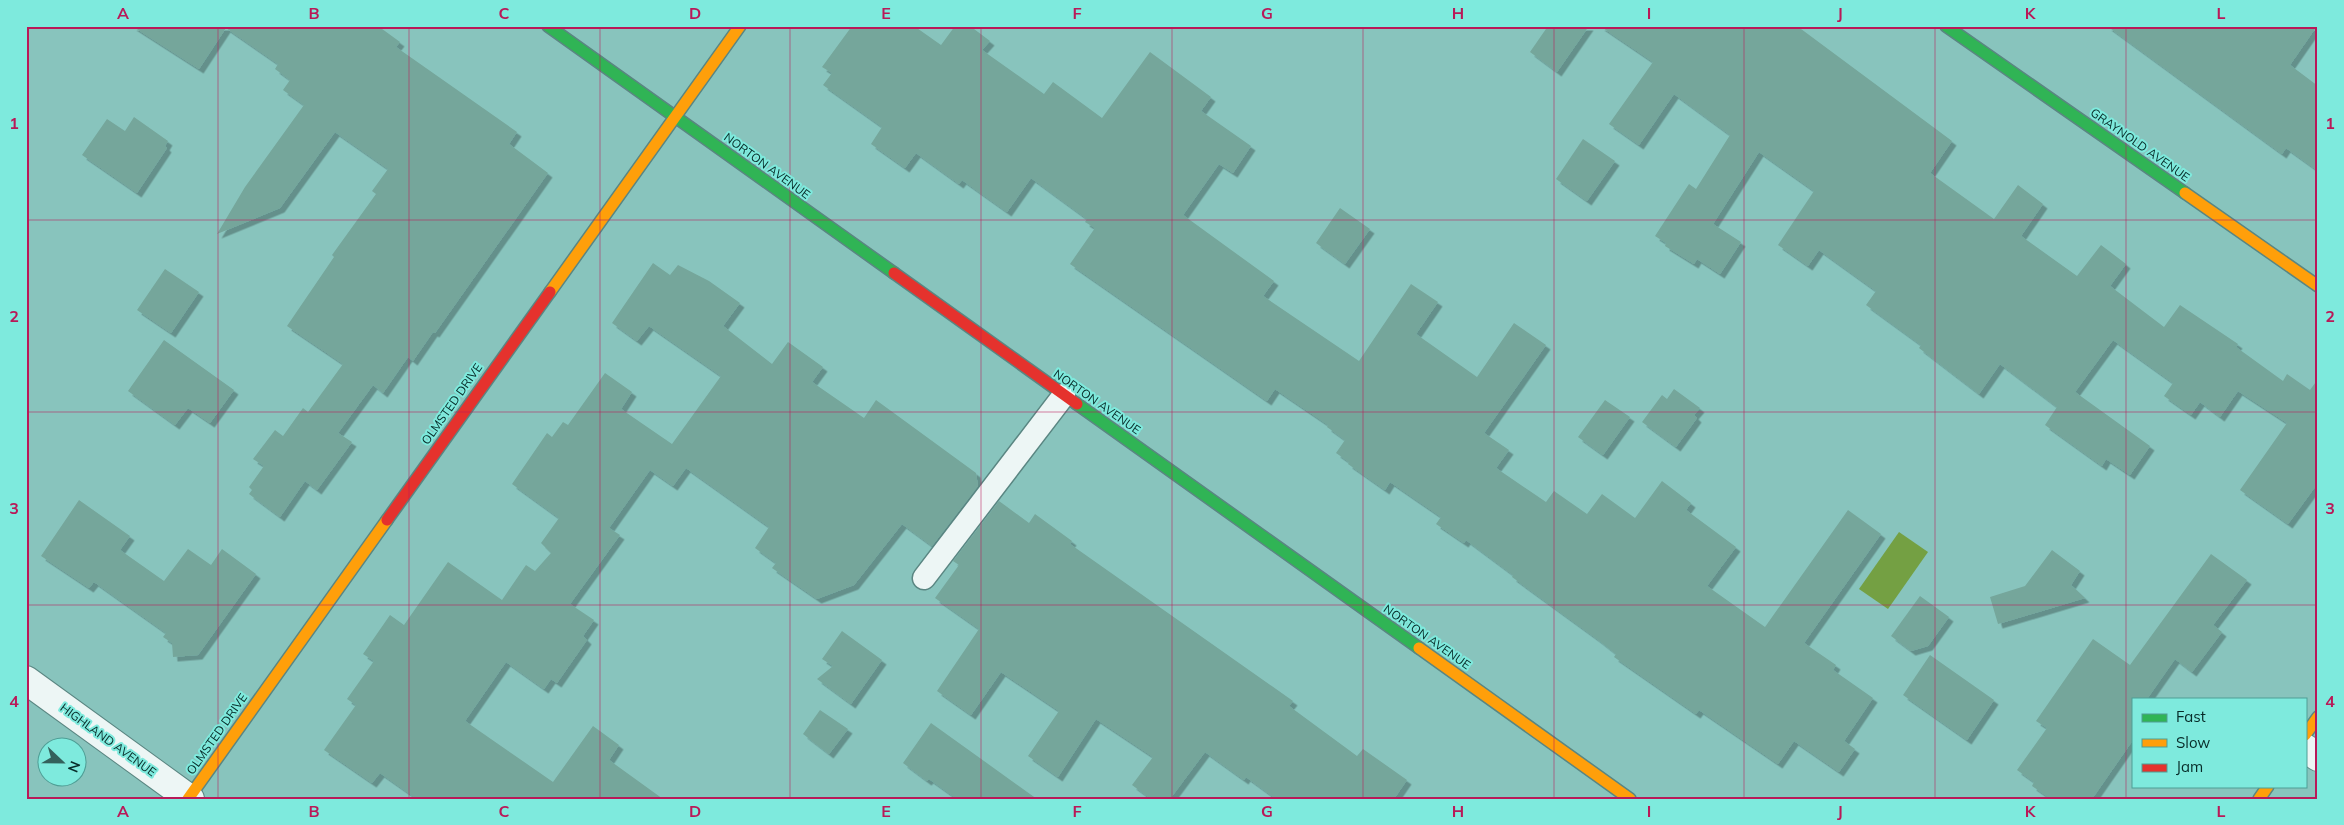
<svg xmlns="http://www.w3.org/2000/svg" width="2344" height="825" viewBox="0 0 2344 825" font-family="Mulish,sans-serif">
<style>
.water{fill:#74a043}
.building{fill:#75a69b;filter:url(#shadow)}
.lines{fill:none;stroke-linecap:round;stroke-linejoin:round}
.lane-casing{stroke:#5a8682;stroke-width:25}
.street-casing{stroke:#5a8682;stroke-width:30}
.fast-casing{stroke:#5a8682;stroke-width:14}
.slow-casing{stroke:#5a8682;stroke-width:14}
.jam-casing{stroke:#5a8682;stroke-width:14}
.lane{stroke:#edf6f5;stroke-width:22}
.street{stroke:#edf6f5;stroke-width:28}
.fast{stroke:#30b455;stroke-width:11}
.slow{stroke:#ff9f0a;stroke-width:11}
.jam{stroke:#e5322d;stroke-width:11}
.grid{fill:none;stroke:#b91958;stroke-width:1;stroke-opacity:0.55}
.labels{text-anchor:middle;stroke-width:4;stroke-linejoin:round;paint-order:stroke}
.street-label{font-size:12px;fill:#072b28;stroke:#7eeadd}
.neatline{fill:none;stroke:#b91958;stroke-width:2}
.grid-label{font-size:16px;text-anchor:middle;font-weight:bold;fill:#b91958}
</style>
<defs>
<filter id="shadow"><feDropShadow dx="4.5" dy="4.5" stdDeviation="0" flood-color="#0004"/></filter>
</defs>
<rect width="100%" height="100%" fill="#88c4bd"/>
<path class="water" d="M1899,532L1928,552L1888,609L1859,589Z"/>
<g class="building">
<path d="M132,26H378L400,42L396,47L517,132L509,144L548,173L435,333L433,332L413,361L408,357L383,393L373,385L338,433L352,442L317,490L305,481L280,517L249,494L252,490L249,487L264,466L253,459L275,430L283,436L303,408L308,412L343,364L287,326L334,257L332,255L376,194L372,191L388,169L335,132L280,208L217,234L245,187L304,105L283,90L290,80L275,69L278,64L226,28L199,69Z"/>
<path d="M852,26H914L941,45L955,26H970L990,41L982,50L1044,94L1053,82L1102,118L1150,52L1211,97L1201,111L1251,146L1233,173L1219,164L1183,215L1274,281L1263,296L1359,361L1411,284L1438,302L1416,334L1477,377L1514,323L1546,345L1484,433L1509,450L1496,468L1546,502L1554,491L1587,514L1602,494L1635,518L1662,481L1691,503L1686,510L1736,547L1707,586L1765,627L1848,510L1881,534L1804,643L1836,665L1833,670L1873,698L1844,741L1855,749L1839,772L1794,741L1778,764L1699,710L1696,714L1614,657L1616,654L1597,639L1512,577L1513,575L1466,540L1464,543L1436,524L1441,517L1390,482L1385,490L1348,464L1349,462L1336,453L1345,440L1327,427L1328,425L1275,389L1267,401L1070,264L1095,228L1085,222L1087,219L1031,178L1007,212L962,180L959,184L916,153L905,168L871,144L882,127L823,85L832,73L822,67Z"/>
<path d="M1548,26H1589L1557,72L1530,52Z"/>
<path d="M1600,26H1797L1952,141L1930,173L1994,219L2018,185L2043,204L2021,236L2077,276L2101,245L2126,264L2110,286L2164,327L2180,305L2238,344L2236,347L2283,381L2287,374L2310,390L2318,379V483L2288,524L2240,490L2287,423L2238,391L2220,417L2200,402L2191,415L2164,396L2173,383L2113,340L2075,392L2150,446L2130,475L2106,459L2102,466L2045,425L2057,407L2000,364L1979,394L1919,348L1921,345L1866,305L1876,291L1819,250L1808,266L1778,245L1814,191L1759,152L1713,224L1741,242L1720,274L1697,259L1694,264L1665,246L1666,243L1655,236L1689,184L1696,189L1730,135L1674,94L1639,145L1609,124L1653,62Z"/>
<path d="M2107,26H2317L2290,65L2318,86V171L2286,148L2282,154Z"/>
<path d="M134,117L168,141L165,146L167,148L137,193L82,155L107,119L125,131Z"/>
<path d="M1583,139L1615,161L1587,201L1556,179Z"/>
<path d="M1340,208L1370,229L1345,264L1316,243Z"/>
<path d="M653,263L670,275L678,265L709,281L740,303L723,326L772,364L788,342L823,367L812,382L864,418L876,400L976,473L978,486L932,546L902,524L854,585L817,599L772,568L776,563L755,548L769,527L686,468L673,486L650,470L609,528L620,535L570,604L594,620L583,636L587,640L557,683L551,679L544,689L506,662L465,721L553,782L593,726L619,745L609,760L663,799H417L380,773L372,783L324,750L356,705L347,699L374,661L363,654L390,615L404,625L448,562L502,600L526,565L535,571L551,553L541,543L559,518L512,484L547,433L552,437L563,422L568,425L605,373L632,392L621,409L672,444L721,376L649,326L637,341L612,323Z"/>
<path d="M165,269L199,292L171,333L137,310Z"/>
<path d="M164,340L234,390L210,423L188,408L175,425L128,391Z"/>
<path d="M1674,389L1700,408L1694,415L1697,418L1676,447L1642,422L1662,395L1667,399Z"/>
<path d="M1605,400L1630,417L1603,455L1578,437Z"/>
<path d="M79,500L130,536L120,550L164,581L188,549L211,565L222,549L256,574L198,655L173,657L172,643L163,637L166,633L94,582L89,588L41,556Z"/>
<path d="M999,501L1029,523L1035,514L1072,541L1070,544L1293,701L1289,706L1357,756L1363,749L1407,780L1394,799H1276L1246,777L1244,780L1205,752L1170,799H1151L1132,785L1153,757L1096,719L1058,777L1028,756L1059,711L1001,672L971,715L937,691L979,629L935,598L959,565L953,561Z"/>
<path d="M2052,550L2080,571L2071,585L2085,598L1998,624L1990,597L2025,586Z"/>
<path d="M2211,554L2247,580L2213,625L2222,632L2192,672L2175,659L2147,699H2133V740L2092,799H2051L2032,786L2034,782L2017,770L2047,728L2036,721L2093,639L2130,665Z"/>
<path d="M1920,596L1949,617L1928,646L1911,651L1891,636Z"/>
<path d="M842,631L882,660L851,704L817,679L833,666L822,659Z"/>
<path d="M1930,655L1994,700L1967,740L1903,695Z"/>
<path d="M820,710L848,729L829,754L803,734Z"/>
<path d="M931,723L1037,799H957L929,779L927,781L903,763Z"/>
</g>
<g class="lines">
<defs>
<path id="lane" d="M924,578L1064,395"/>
<g id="street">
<path d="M26,680L190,799"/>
<path d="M2305,748L2318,757"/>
</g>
<g id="fast">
<path d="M548,26L894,273"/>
<path d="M1946,26L2185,193"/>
<path d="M1077,404L1419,648"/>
</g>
<g id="slow">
<path d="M2185,193L2318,286"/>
<path d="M550,292L740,26"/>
<path d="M1419,648L1630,799"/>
<path d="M2305,735L2318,717"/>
<path d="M188,799L387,520"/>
<path d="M2259,799L2268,786"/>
</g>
<g id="jam">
<path d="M894,273L1077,404"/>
<path d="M387,520L550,292"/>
</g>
</defs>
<use href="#lane" class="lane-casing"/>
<use href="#street" class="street-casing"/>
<use href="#fast" class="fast-casing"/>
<use href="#slow" class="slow-casing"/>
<use href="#jam" class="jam-casing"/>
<use href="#lane" class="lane"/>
<use href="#street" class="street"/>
<use href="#fast" class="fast"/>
<use href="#slow" class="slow"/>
<use href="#jam" class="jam"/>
</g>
<path class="grid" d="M218,26V799M409,26V799M600,26V799M790,26V799M981,26V799M1172,26V799M1363,26V799M1554,26V799M1744,26V799M1935,26V799M2126,26V799M26,220H2318M26,412H2318M26,605H2318"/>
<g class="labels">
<g class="street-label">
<text transform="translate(2140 145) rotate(35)" y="4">GRAYNOLD AVENUE</text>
<text transform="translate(767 166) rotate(36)" y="4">NORTON AVENUE</text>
<text transform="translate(1097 402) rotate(35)" y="4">NORTON AVENUE</text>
<text transform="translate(452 404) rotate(-55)" y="4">OLMSTED DRIVE</text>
<text transform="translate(1427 637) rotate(35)" y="4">NORTON AVENUE</text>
<text transform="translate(217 734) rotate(-55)" y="4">OLMSTED DRIVE</text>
<text transform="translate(108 740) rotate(36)" y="4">HIGHLAND AVENUE</text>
</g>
</g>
<rect width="2344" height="825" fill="none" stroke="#7eeadd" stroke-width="55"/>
<rect x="2132" y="698" width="175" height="90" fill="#7eeadd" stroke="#4e9e95"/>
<rect x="2142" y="714" width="25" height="8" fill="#30b455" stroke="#4e9e95"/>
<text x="2176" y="722" font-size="15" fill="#072b28">Fast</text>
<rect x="2142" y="739" width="25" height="8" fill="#ff9f0a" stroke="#4e9e95"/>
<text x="2176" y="748" font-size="15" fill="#072b28">Slow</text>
<rect x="2142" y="764" width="25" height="8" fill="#e5322d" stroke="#4e9e95"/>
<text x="2176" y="772" font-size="15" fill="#072b28">Jam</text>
<g transform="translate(62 762) rotate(112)"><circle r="24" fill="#7eeadd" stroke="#4e9e95"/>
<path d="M0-4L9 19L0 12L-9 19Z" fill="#34615c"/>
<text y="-8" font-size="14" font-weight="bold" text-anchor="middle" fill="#072b28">N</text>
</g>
<rect x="28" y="28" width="2288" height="770" class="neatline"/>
<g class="grid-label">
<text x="123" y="19">A</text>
<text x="314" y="19">B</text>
<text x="504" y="19">C</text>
<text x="695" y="19">D</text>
<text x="886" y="19">E</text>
<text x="1077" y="19">F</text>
<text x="1267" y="19">G</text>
<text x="1458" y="19">H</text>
<text x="1649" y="19">I</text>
<text x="1840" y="19">J</text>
<text x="2030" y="19">K</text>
<text x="2221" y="19">L</text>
<text x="14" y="129">1</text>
<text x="2330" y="129">1</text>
<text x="14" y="322">2</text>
<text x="2330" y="322">2</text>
<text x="14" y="514">3</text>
<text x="2330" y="514">3</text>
<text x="14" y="707">4</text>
<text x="2330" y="707">4</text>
<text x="123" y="817">A</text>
<text x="314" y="817">B</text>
<text x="504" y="817">C</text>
<text x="695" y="817">D</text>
<text x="886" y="817">E</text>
<text x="1077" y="817">F</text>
<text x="1267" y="817">G</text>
<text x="1458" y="817">H</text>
<text x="1649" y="817">I</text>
<text x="1840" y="817">J</text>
<text x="2030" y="817">K</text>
<text x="2221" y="817">L</text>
</g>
</svg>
